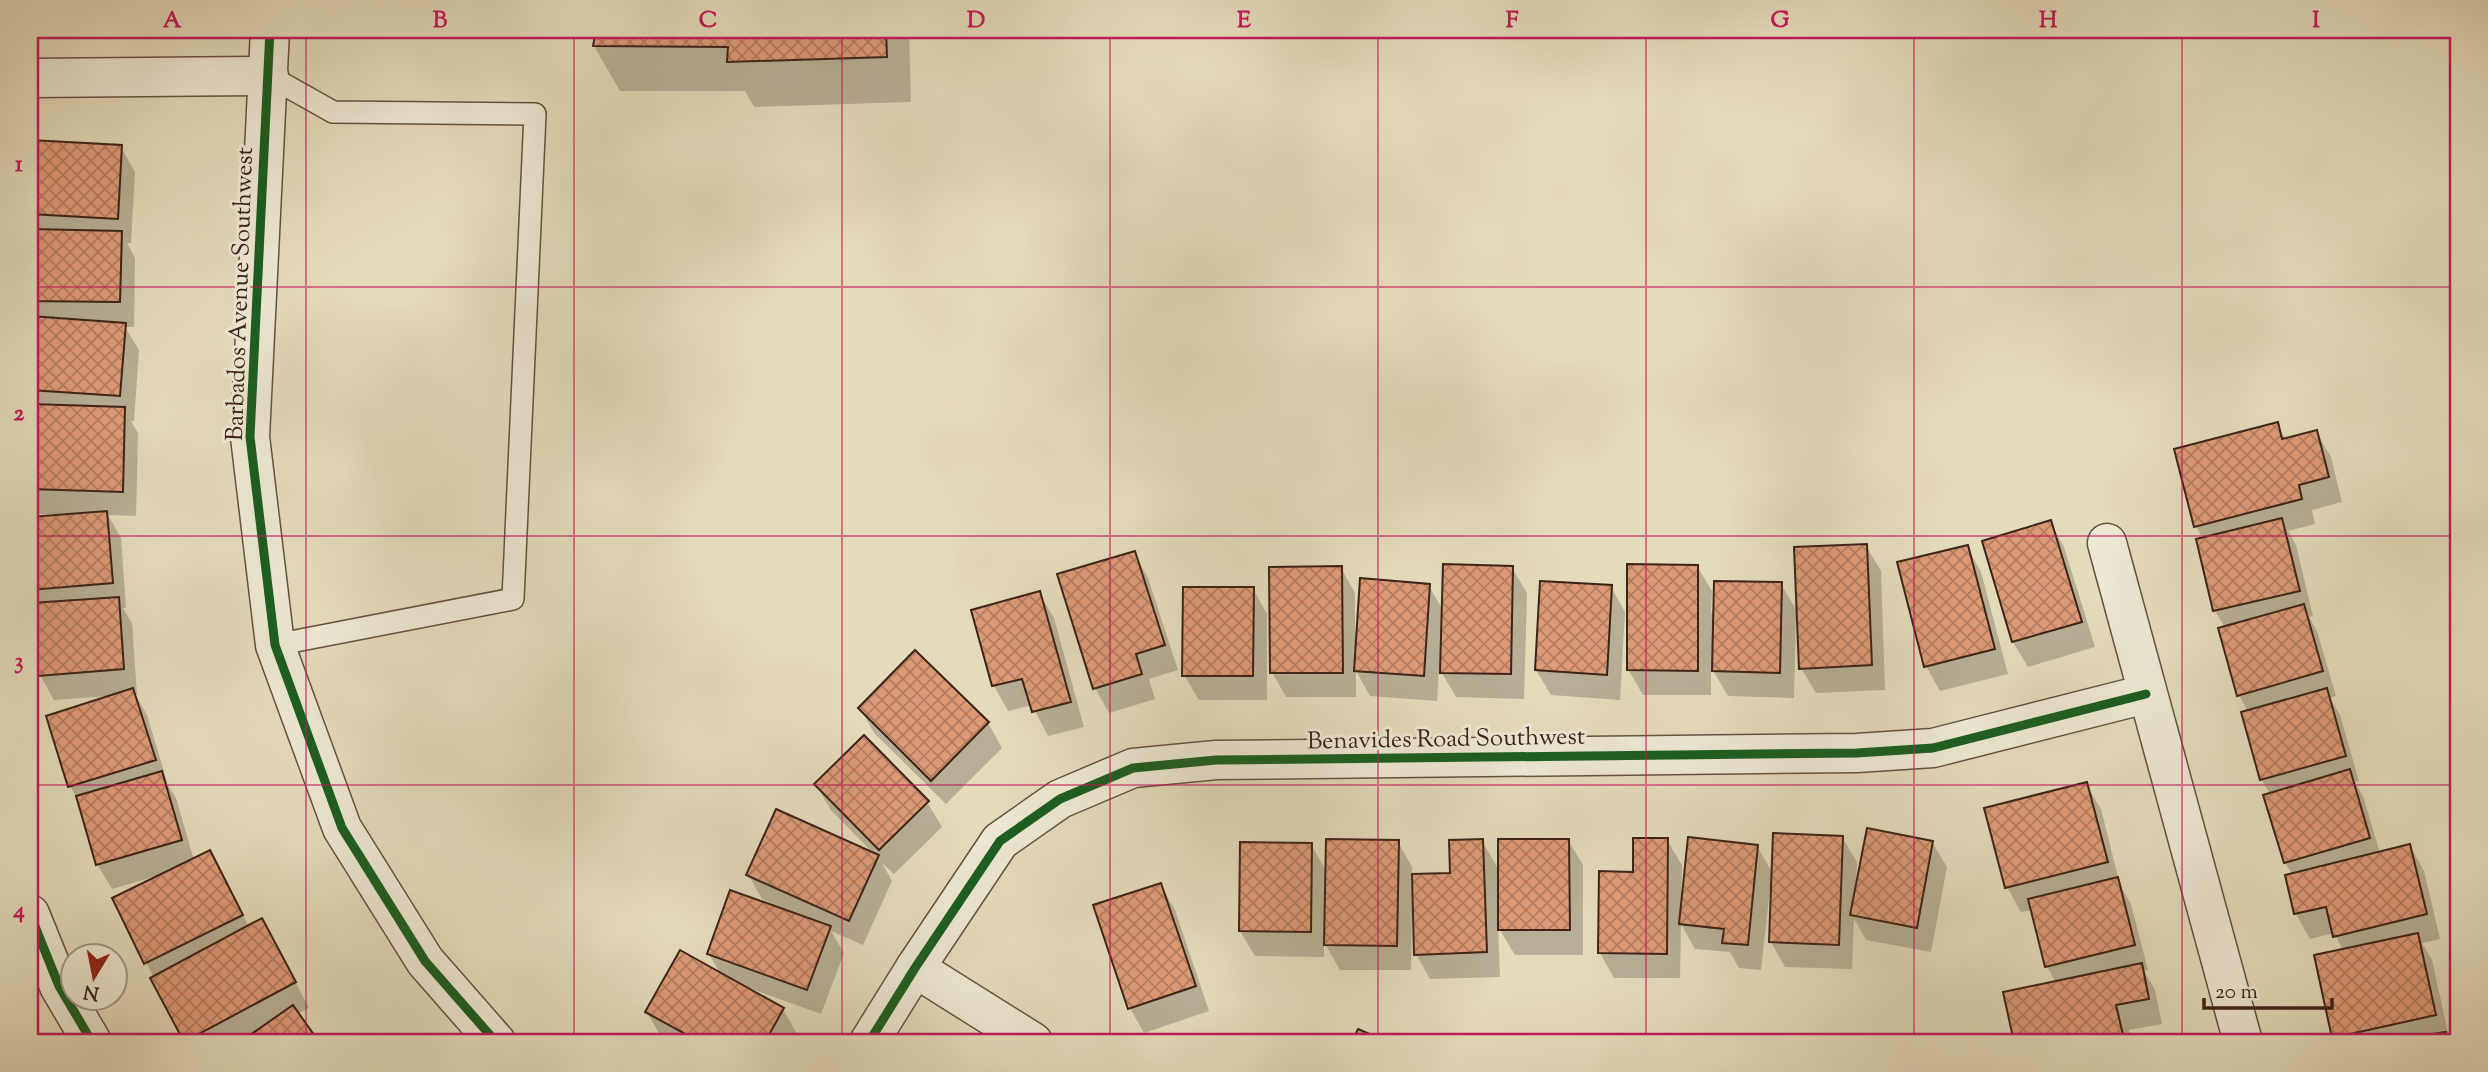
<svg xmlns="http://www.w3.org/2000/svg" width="2488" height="1072" viewBox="0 0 2488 1072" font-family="'Sorts Mill Goudy',serif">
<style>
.shadow{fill:#0003}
.building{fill:url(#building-cross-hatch);stroke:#3c2317;stroke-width:2}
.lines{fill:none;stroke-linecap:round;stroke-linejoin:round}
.service-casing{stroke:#665140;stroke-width:24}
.minor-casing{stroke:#665140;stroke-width:41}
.tertiary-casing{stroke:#665140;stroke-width:41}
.service{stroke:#ede8d3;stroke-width:21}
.minor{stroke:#ede8d3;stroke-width:38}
.tertiary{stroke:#ede8d3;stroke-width:38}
.cycleway-casing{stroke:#ede8d3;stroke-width:13}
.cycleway{stroke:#1b5e20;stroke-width:9}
.grid{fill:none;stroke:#c2185b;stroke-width:2;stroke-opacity:0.55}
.labels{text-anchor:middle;stroke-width:6;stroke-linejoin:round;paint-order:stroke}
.street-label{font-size:24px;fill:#3c2317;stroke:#ede8d3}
.neatline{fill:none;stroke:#c2185b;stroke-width:2.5}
.grid-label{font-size:23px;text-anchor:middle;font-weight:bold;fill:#c2185b}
</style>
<defs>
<pattern id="building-cross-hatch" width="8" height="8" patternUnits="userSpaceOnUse" patternTransform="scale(1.75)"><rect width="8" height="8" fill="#dd9a77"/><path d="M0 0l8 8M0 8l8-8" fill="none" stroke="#b47d61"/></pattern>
</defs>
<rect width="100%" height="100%" fill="#e4dbbb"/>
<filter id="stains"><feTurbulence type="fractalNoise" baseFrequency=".00286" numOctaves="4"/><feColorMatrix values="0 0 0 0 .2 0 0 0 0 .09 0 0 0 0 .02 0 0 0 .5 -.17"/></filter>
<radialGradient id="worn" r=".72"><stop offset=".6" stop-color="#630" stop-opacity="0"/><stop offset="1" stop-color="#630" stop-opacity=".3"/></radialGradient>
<g class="shadow">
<path d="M598,30H909L911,102L754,107L745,91H620L594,46Z"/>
<path d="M30,142L121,147L135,172L131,243H127L135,258L134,327H125L139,350L134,421H131L138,433L136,516L108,515L121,538L126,608H123L132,623L137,694H135L147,715L168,785L176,798L194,860L210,852L249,927L276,945L309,1008L297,1014L317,1042H186L152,979L154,978L114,899L157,878L156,876L112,889L97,864L79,802L70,786L109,696L54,700L40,675L34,609L30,601V519L53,517V514H30Z"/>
<path d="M2277,424L2286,440L2316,432L2331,457L2342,502L2312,510L2315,524L2288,531L2296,545L2313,616L2309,617L2317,631L2336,696L2330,698L2340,715L2359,781L2355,782L2363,796L2380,853L2410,846L2424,871L2440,939L2422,943L2432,960L2450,1042H2337L2334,1037L2343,950L2334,933L2310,939L2296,914L2287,876L2293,875L2285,863L2265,796L2270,794L2261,779L2248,712L2239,695L2225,628L2215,611L2198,540L2203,539L2196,526Z"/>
<path d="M2050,522L2064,547L2095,647L2028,667L2013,642L1984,542Z"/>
<path d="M1866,546L1881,571L1885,690L1816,693L1801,668Z"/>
<path d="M1967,547L1981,572L2008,674L1940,691L1926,666Z"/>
<path d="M1134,553L1148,578L1178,670L1149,679L1155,699L1109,713L1095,688Z"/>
<path d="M1697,566L1712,591L1711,613L1781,584L1798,613H1796L1794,698L1728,696L1711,667V695H1643L1628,669Z"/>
<path d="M1341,568L1355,593V632H1358L1429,586L1443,610L1512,568L1527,593L1524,699L1456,697L1439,668L1437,701L1370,696L1356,671V697H1286L1272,672Z"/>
<path d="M1611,587L1625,612L1620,700L1551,695L1536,670Z"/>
<path d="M1253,589L1267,614V700H1199L1184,675Z"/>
<path d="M1039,593L1054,618L1084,727L1048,736L1032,705L1008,711L994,686L973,611Z"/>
<path d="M860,708L988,723L1002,748L946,804L874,733Z"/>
<path d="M816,784L927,802L942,827L894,874L882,863L892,881L863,945L831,931L844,953L821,1014L749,988L748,990L783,1009L797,1034L792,1042H671L661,1037L647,1012L721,975L709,954L772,907L773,904L762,899L748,874L875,855L830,809Z"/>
<path d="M2086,784L2101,809L2120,885L2131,904L2148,970L2144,971L2155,990L2162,1024L2129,1030L2132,1042H2016L2005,993L2056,983L2047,966L2032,910L2021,912L2007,887Z"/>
<path d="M1842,837L1857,862L1856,884H1858L1932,842L1947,867L1931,952L1866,940L1854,919L1852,969L1785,967L1771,942L1773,889H1770L1761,970L1739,968L1730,952L1695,949L1681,924L1680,978H1614L1600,953L1634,874L1667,840L1682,865L1681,891H1684L1757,846L1773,874Z"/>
<path d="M1568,840L1583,865V955H1515L1498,927L1500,977L1430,979L1416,954L1415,911H1412L1411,970H1340L1324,942V957L1255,956L1240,931L1311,845L1327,872L1398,842L1412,867V876L1452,874L1482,841L1500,872Z"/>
<path d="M1161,885L1175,910L1209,1011L1144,1033L1130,1008Z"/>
</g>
<g class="building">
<path d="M596,30H886L887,57L727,62L728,47L593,46Z"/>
<path d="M30,140L122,145L118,219L30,214Z"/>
<path d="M30,229L122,231L120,302L30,301Z"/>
<path d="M30,316L126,323L120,396L30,390Z"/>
<path d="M30,404L125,407L123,492L30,489Z"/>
<path d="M2278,422L2282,439L2317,430L2329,477L2299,485L2302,499L2194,527L2174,449Z"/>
<path d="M107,511L113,583L30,590V517Z"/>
<path d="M2282,518L2300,591L2213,611L2196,539Z"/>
<path d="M2051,520L2082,622L2012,642L1982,541Z"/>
<path d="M1867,544L1872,665L1799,669L1794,547Z"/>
<path d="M1968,545L1995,649L1924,667L1897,562Z"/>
<path d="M1135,551L1165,645L1136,654L1142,674L1093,689L1057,574Z"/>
<path d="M1443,564L1513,566L1511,674L1440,673Z"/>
<path d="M1627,564L1698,565V671L1627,670Z"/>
<path d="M1342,566L1343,673H1270L1269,567Z"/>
<path d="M1360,578L1430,584L1424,676L1354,671Z"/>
<path d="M1540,581L1612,585L1607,675L1535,670Z"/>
<path d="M1714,581L1782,582L1780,673L1712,671Z"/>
<path d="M1183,587H1254L1253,676H1182Z"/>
<path d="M1040,591L1071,702L1032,712L1022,679L992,686L971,610Z"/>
<path d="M119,597L124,669L38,676L32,603Z"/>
<path d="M2304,604L2323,671L2237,696L2218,628Z"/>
<path d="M915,650L989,722L931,781L858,708Z"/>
<path d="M133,688L156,760L68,787L46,716Z"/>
<path d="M2327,688L2346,756L2260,780L2241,712Z"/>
<path d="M864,735L929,801L879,850L814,784Z"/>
<path d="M2350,769L2370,838L2284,863L2263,795Z"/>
<path d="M162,771L182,840L96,865L76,796Z"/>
<path d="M2087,782L2108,862L2005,888L1984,808Z"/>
<path d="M776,809L879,855L849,921L746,875Z"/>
<path d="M1867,828L1933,841L1917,928L1850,915Z"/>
<path d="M1773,833L1843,836L1839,945L1769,942Z"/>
<path d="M1688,837L1758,845L1748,945L1722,943L1724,929L1679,924Z"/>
<path d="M1633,838H1668L1667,954L1598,953L1599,871L1633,872Z"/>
<path d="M1326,839L1399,840L1397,946L1324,945Z"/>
<path d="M1483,839L1487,952L1414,955L1412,874L1450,873L1449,840Z"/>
<path d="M1498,839H1569L1570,930H1498Z"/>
<path d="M1240,842L1312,843L1311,932L1239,931Z"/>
<path d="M2410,844L2427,914L2333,937L2326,907L2294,914L2285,875Z"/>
<path d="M210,850L243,915L144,964L112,898Z"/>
<path d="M2118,877L2135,945L2045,967L2028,899Z"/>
<path d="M1161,883L1196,986L1128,1009L1093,905Z"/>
<path d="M730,890L831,926L807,990L707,954Z"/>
<path d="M262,918L296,982L184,1042L150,978Z"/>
<path d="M2418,933L2436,1015L2332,1038L2314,955Z"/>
<path d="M680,950L784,1008L765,1042H700L645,1012Z"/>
<path d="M2142,963L2149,999L2116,1005L2124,1039L2106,1042H2014L2003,992Z"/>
<path d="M293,1005L319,1042H240Z"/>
<path d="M1358,1029L1388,1042H1352Z"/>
<path d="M2446,1032L2448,1042H2377Z"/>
</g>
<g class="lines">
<defs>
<path id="service" d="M269,76L333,112L535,114L513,599L275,645"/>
<g id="minor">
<path d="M30,78L269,76"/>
<path d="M2107,543L2243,1042"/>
<path d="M30,914L59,986L92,1042"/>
<path d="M915,968L1033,1042"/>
<path d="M869,1042L915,968L1000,841L1060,799L1133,768L1216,760L1857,753L1933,748L2146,694"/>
</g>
<path id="tertiary" d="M270,30L250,437L275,645L342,828L425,961L496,1042"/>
</defs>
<use href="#service" class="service-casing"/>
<use href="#minor" class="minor-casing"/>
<use href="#tertiary" class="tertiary-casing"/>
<use href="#service" class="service"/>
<use href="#minor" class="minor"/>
<use href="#tertiary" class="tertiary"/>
<defs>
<g id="cycleway">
<path d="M270,30L250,437L275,645L342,828L425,961L496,1042"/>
<path d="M30,914L59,986L92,1042"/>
<path d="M869,1042L915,968L1000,841L1060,799L1133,768L1216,760L1857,753L1933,748L2146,694"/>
</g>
</defs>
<use href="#cycleway" class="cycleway-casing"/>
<use href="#cycleway" class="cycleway"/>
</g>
<path class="grid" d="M306,30V1042M574,30V1042M842,30V1042M1110,30V1042M1378,30V1042M1646,30V1042M1914,30V1042M2182,30V1042M30,287H2458M30,536H2458M30,785H2458"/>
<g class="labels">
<g class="street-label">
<text transform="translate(239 294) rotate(-88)" y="8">Barbados Avenue Southwest</text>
<text transform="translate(1446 738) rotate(-1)" y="8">Benavides Road Southwest</text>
</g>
</g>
<rect width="2488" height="1072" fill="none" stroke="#e4dbbb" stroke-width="77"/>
<g transform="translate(94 977) rotate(190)"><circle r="33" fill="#ede8d3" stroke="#a69988" stroke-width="2"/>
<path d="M0-5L12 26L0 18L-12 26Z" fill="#8f2418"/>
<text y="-10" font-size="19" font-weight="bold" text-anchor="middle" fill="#3c2317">N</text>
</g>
<path d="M2204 998v10h128v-10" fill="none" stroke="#3c2317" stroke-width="3.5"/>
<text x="2215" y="998" font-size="21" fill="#3c2317" stroke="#ede8d3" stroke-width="5" paint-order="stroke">20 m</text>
<rect x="38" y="38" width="2412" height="996" class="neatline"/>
<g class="grid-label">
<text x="172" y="27">A</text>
<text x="440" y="27">B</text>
<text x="708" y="27">C</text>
<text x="976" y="27">D</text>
<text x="1244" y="27">E</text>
<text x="1512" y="27">F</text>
<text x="1780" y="27">G</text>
<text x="2048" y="27">H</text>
<text x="2316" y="27">I</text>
<text x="19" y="171">1</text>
<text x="19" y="420">2</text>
<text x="19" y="668">3</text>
<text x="19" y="917">4</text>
</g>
<rect width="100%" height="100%" filter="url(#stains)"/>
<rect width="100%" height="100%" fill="url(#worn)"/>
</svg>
